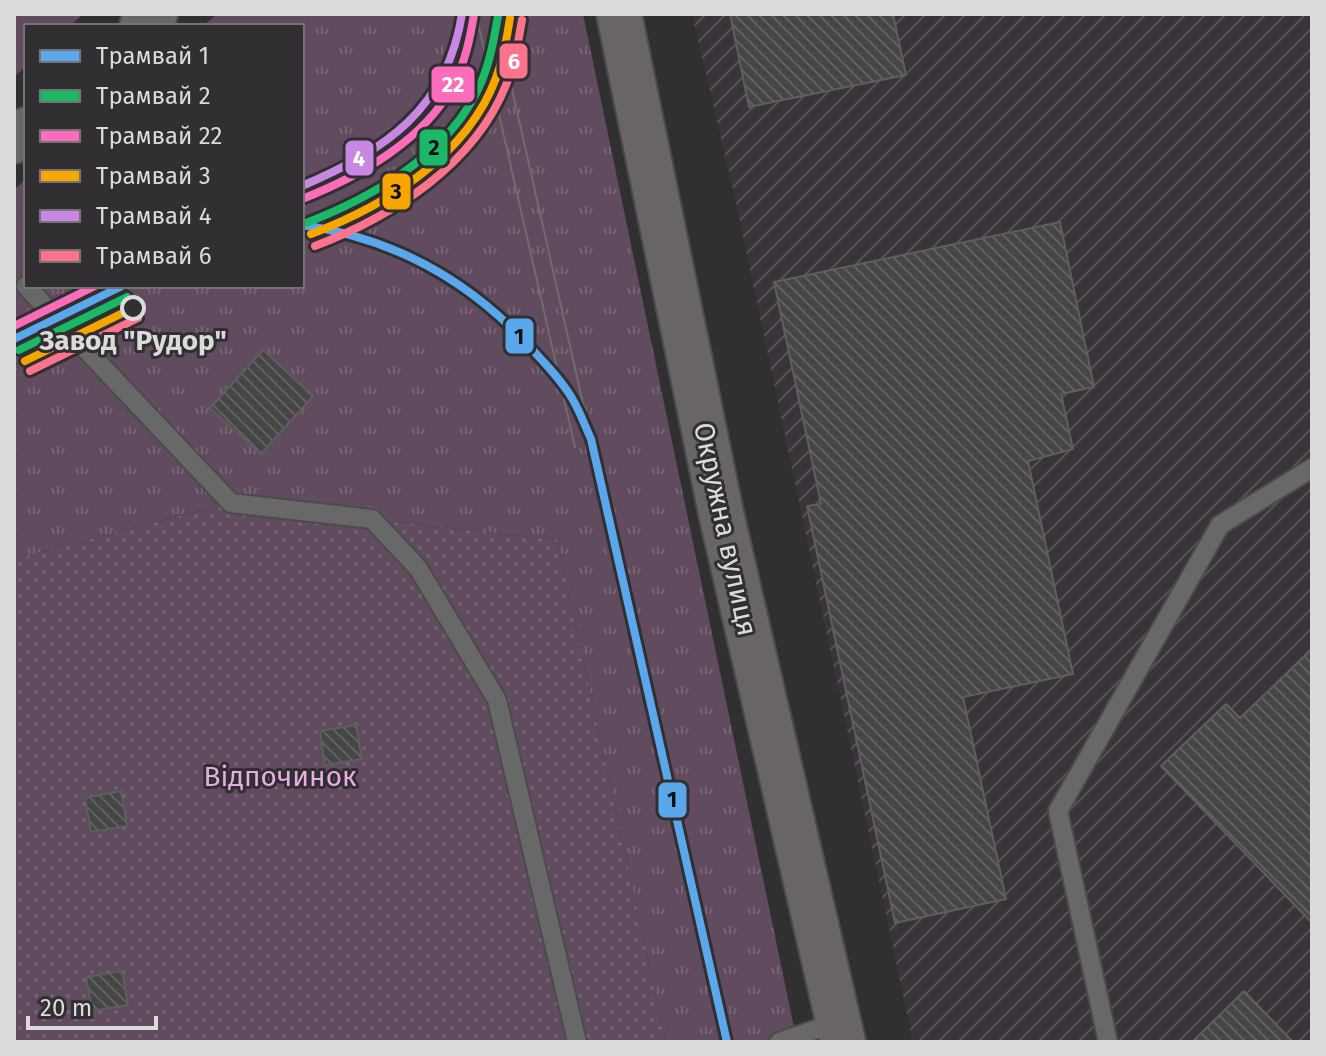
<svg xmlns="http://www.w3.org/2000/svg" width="1326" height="1056" viewBox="0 0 1326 1056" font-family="'Fira Sans',sans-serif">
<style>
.industrial{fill:url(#industrial-furrows)}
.grass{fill:url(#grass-tufts)}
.garden{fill:url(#garden-dots)}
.building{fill:url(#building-back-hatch);stroke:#5e5e5e;stroke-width:2}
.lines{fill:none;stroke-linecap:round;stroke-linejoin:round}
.lane-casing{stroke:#4c4b4c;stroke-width:22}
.secondary-casing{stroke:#4c4b4c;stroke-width:48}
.primary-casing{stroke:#4c4b4c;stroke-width:48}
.lane{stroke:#696869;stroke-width:18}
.secondary{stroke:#696869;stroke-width:44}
.primary{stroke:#686468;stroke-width:44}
.tram{stroke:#6e6d6e;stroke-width:2}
.tram-1-casing{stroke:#312f31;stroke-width:14}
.tram-2-casing{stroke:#312f31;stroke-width:14}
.tram-3-casing{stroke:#312f31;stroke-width:14}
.tram-4-casing{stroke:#312f31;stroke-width:14}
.tram-5-casing{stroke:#312f31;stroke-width:14}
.tram-6-casing{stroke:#312f31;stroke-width:14}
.tram-1{stroke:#5aa8eb;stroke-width:8}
.tram-2{stroke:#1ab867;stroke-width:8}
.tram-3{stroke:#fb6dba;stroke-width:8}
.tram-4{stroke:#f7a600;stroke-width:8}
.tram-5{stroke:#c787e3;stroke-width:8}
.tram-6{stroke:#fc738d;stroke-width:8}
.stop-dot{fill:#312f31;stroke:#dcdbdc;stroke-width:4}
.labels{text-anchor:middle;stroke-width:6;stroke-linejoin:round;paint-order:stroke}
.stop-label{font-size:28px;font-weight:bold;fill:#dcdbdc;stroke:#312f31}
.street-label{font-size:28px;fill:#dcdbdc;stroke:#312f31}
.park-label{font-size:28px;fill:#e6ace3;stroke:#312f31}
.line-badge{stroke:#312f31;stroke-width:3}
.badge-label{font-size:22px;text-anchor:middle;font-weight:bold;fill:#fff}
.pale-badge-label{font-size:22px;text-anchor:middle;font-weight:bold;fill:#111}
</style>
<defs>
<pattern id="industrial-furrows" width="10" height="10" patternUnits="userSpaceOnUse" patternTransform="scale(2)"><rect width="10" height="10" fill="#3a343a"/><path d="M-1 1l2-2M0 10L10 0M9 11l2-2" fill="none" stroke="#565156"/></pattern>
<pattern id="grass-tufts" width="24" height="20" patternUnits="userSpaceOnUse" patternTransform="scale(2)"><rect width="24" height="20" fill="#604b5f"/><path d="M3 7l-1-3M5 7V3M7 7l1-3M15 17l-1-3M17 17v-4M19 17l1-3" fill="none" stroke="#766475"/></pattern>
<pattern id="garden-dots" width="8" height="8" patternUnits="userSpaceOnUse" patternTransform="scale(2)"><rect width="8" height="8" fill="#604b5f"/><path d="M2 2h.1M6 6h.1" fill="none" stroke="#766475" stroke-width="1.8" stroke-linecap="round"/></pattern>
<pattern id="building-back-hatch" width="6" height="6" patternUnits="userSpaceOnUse" patternTransform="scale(2)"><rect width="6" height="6" fill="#474647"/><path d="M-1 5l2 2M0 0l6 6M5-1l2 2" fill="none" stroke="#616061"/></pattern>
</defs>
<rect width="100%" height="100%" fill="#303030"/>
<path class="industrial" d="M692,14H1312V1042H913L735,198Z"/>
<g class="grass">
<path d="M14,14H83L70,26H26V66L14,77Z"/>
<path d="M217,14H583L797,1042H666L557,540L231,503L14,559V190L26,179V286H302V26H203Z"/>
</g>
<path class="garden" d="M231,503L557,540L666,1042H14V559Z"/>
<g class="building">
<path d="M730,14H893L906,75L749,107Z"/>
<path d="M1060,222L1094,387L1061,394L1073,449L1028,461L1073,674L963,697L1006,899L895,923L807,506L821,504L774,282Z"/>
<path d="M263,350L313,396L261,454L210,408Z"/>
<path d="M1312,649V923L1161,766L1226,704L1240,718Z"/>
<path d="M356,725L362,759L325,765L320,731Z"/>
<path d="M121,791L127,826L91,832L85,798Z"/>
<path d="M122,971L128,1005L92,1011L86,977Z"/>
<path d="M1244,991L1293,1042H1192Z"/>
</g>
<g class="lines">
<defs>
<g id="lane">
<path d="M26,286L231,503L372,519L418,568L497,700L577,1042"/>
<path d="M779,1042L838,1022"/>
<path d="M1108,1042L1058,811L1220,525L1312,468"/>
</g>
<g id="secondary">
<path d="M142,26L155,14"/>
<path d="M14,141L26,130"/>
</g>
<path id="primary" d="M619,14L721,513L843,1042"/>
</defs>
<use href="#lane" class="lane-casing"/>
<use href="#secondary" class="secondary-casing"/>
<use href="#primary" class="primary-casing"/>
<use href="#lane" class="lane"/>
<use href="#secondary" class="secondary"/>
<use href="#primary" class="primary"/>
<g class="tram">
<path d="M476,14L575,447"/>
<path d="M495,14L591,439"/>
</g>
<defs>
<g id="tram-1">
<path d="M302,225C392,238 469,280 530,347C545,364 562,380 573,400C580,412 585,426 591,439L727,1042"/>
<path d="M14,339L122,286"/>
</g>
<g id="tram-2">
<path d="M306,223C368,199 440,159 473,99C488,73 493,45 498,16"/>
<path d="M19,350L127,297"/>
</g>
<g id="tram-3">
<path d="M302,199C358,177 425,140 453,85C465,63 470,39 474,14"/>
<path d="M14,326L95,286"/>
</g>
<g id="tram-4">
<path d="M311,234C385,206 467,156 496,78C503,59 507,38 510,18"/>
<path d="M25,361L133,308"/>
</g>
<path id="tram-5" d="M302,186C386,150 447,109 462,14"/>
<g id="tram-6">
<path d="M315,246C393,216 474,165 506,85C515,64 518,42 522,20"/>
<path d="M30,371L138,318"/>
</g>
</defs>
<use href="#tram-1" class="tram-1-casing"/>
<use href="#tram-2" class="tram-2-casing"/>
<use href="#tram-3" class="tram-3-casing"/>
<use href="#tram-4" class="tram-4-casing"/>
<use href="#tram-5" class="tram-5-casing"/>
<use href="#tram-6" class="tram-6-casing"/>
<use href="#tram-1" class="tram-1"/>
<use href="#tram-2" class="tram-2"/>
<use href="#tram-3" class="tram-3"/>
<use href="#tram-4" class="tram-4"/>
<use href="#tram-5" class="tram-5"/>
<use href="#tram-6" class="tram-6"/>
</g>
<circle class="stop-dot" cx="133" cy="308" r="11"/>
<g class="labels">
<g class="stop-label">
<text x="133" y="350">Завод "Рудор"</text>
</g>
<g class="street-label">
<text transform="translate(726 529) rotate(78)" y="10">Окружна вулиця</text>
</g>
<g class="park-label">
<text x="280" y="786">Відпочинок</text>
</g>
</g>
<g class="line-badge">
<rect x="498" y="42" width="31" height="38" rx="8" fill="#fc738d"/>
<rect x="430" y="65" width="46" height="39" rx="8" fill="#fb6dba"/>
<rect x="418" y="128" width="31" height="39" rx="8" fill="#1ab867"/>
<rect x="344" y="139" width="31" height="38" rx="8" fill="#c787e3"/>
<rect x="381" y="172" width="31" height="39" rx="8" fill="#f7a600"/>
<rect x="504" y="317" width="31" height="38" rx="8" fill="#5aa8eb"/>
<rect x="657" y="781" width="31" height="38" rx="8" fill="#5aa8eb"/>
</g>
<g class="badge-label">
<text x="514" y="69">6</text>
<text x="453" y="92">22</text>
<text x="359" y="166">4</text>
</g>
<g class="pale-badge-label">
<text x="434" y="155">2</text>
<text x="396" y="199">3</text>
<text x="519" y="344">1</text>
<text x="672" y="807">1</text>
</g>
<rect width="1326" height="1056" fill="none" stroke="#dcdbdc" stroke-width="32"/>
<rect x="24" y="24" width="280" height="264" fill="#312f31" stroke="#757475" stroke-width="2"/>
<rect x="40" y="50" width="40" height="12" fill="#5aa8eb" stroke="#757475" stroke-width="2"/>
<text x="96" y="64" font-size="24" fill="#dcdbdc">Трамвай 1</text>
<rect x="40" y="90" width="40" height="12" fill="#1ab867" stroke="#757475" stroke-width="2"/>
<text x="96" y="104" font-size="24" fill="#dcdbdc">Трамвай 2</text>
<rect x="40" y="130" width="40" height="12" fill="#fb6dba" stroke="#757475" stroke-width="2"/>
<text x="96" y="144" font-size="24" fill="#dcdbdc">Трамвай 22</text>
<rect x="40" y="170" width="40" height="12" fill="#f7a600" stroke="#757475" stroke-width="2"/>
<text x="96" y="184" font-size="24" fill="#dcdbdc">Трамвай 3</text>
<rect x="40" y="210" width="40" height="12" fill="#c787e3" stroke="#757475" stroke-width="2"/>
<text x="96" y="224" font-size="24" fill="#dcdbdc">Трамвай 4</text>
<rect x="40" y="250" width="40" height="12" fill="#fc738d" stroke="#757475" stroke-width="2"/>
<text x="96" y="264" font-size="24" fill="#dcdbdc">Трамвай 6</text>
<path d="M28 1016v12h128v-12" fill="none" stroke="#dcdbdc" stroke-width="4"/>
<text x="40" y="1016" font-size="24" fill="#dcdbdc" stroke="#312f31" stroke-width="6" paint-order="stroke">20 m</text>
</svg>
